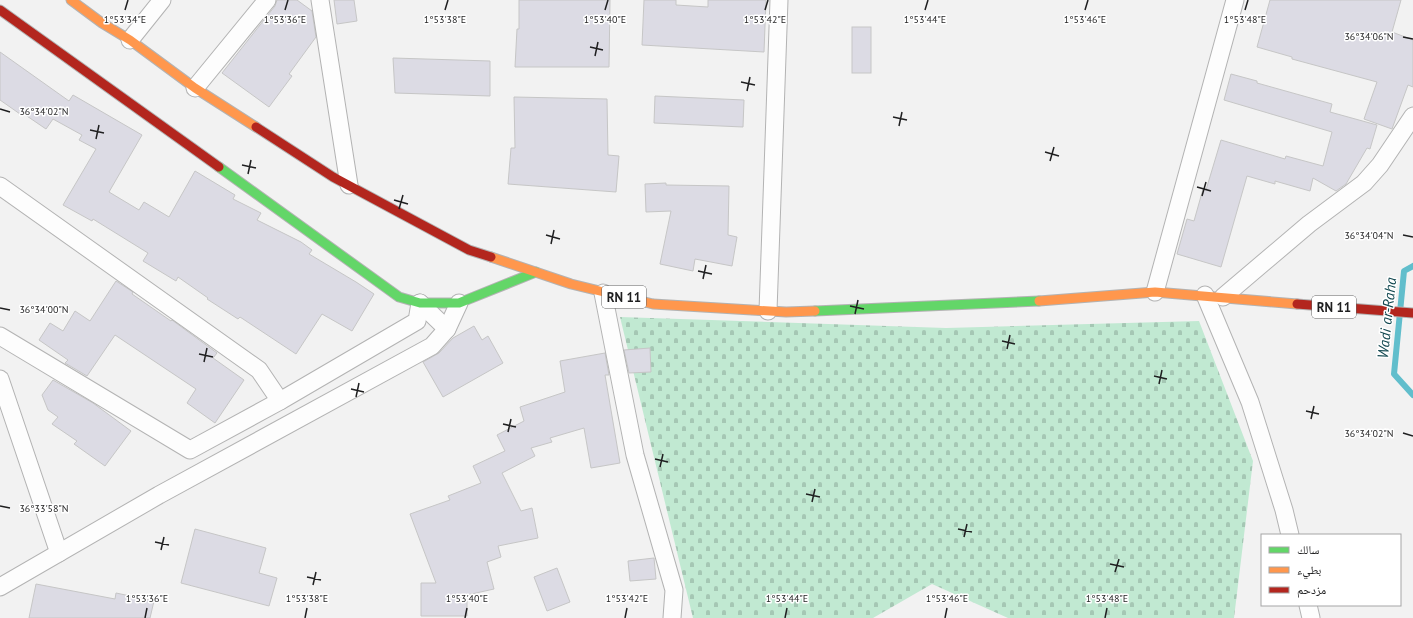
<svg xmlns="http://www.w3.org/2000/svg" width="1413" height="618" viewBox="0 0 1413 618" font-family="'PT Sans','Noto Naskh Arabic',sans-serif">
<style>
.cemetery{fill:url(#cemetery-stones)}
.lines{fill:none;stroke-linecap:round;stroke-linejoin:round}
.stream{stroke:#61becc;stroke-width:6}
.building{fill:#dcdbe4;stroke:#c6c6c6}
.street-casing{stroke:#b3b3b3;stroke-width:19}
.fast-casing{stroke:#b3b3b3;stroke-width:11}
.slow-casing{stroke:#b3b3b3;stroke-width:11}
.jam-casing{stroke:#b3b3b3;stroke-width:11}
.street{stroke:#fdfdfd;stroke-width:17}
.fast{stroke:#63d668;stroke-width:9}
.slow{stroke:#ff974d;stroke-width:9}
.jam{stroke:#b3261e;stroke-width:9}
.ticks{fill:none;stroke:#1f1f20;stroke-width:1.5}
.labels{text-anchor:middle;stroke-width:3;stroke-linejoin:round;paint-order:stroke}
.shield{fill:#fff;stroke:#626263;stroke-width:1}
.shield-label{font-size:13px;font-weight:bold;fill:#1f1f20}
.water-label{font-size:15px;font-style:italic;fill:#124850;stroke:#fff}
.ticks-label{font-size:10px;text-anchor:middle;fill:#1f1f20;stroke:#fff;stroke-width:3;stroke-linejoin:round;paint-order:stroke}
</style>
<defs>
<pattern id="cemetery-stones" width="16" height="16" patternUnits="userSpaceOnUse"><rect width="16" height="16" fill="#c1e9d2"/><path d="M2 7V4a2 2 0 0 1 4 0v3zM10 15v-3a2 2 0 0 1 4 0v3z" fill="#a5c7b4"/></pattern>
</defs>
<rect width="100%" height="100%" fill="#f2f2f2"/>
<path class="cemetery" d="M620,317L946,328L1199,321L1253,461L1234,618H1008L932,584L873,618H693Z"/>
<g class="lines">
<path class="stream" d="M1413,266L1404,271L1394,374L1413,395"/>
</g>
<g class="building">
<path d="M277,0H297L312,11L316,37L289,74L292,76L269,107L222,73L275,6Z"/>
<path d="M334,0H354L357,21L337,24Z"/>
<path d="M519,0H610L609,67H515L517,29H519Z"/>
<path d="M644,0H676V5L708,7V0H766L764,52L642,45Z"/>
<path d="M1270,0H1401L1392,32L1413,40V87L1408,85L1392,129L1364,119L1377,82L1292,59V57L1257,47Z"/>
<rect x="852" y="27" width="19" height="46"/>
<path d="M0,52L69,101L73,95L142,135L109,192L139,210L144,202L169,217L195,171L235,195L233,199L261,213L257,220L301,242L312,250L309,254L356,282L374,294L352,331L322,314L296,354L240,317L238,319L207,299L208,298L178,277L176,281L143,261L148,253L93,219L92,221L63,205L96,149L79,140L82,135L53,119L46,129L21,112L20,114L0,100Z"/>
<path d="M393,58L490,61V96L395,93Z"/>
<path d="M1231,74L1257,81V83L1332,104L1330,112L1377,125L1370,149L1367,148L1346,184L1336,191L1313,178L1310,191L1275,181V184L1247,176L1221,267L1177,254L1187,219L1194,221L1203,189L1206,190L1221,140L1285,159L1286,156L1323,166L1332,132L1224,100Z"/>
<path d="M655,96L744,100L743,127L654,123Z"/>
<path d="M514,97L607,99L608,155L619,156L616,192L508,184L511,148H515Z"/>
<path d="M666,183V185L729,186L728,235L737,237L732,266L695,259L693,271L660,264L671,211L646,212L645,184Z"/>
<path d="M116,281L133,292L132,294L171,321L172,320L217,353L213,358L244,380L215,423L187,403L196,389L115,335L87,376L65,363L68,360L39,340L50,323L63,331L75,311L90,321Z"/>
<path d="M474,326L482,340L488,336L503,363L443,397L423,362L439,353L453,338Z"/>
<path d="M650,348L651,372L629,373L624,350Z"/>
<path d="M605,353L609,375H605L620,463L591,468L584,428L550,438L552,442L531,448L535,456L502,473L521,511L532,508L538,538L498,546L501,557L487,562L494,589L467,595V616H421V583H436L410,514L450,500L448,496L481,483L473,466L505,451L497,435L524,421L520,407L565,392L560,361Z"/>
<path d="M53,380L93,403L131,431L105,466L74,444L77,441L52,424L58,417L48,410L42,395Z"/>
<path d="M195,529L266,548L259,573L277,578L269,606L181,583Z"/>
<path d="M654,558L656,579L630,581L628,561Z"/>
<path d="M557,568L570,602L547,611L534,577Z"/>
<path d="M36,584L115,599L116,593L154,601L150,618H29Z"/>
</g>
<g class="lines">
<defs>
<g id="street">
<path d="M320,0L349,185"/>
<path d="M130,40L162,0"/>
<path d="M195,88L267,0"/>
<path d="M0,186L259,370L280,401"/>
<path d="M1155,292L1235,0"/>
<path d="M603,293L635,455L674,590L672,618"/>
<path d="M1205,295L1250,402L1284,510L1290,535"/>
<path d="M1223,297L1309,224L1364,183L1380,165L1413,116"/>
<path d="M420,303L447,329"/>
<path d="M768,311L779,0"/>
<path d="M0,336L190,450L280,401L417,321L420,303"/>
<path d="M0,379L59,553"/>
<path d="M0,587L159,495L432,346L447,329L459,303"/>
<path d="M1308,605L1311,618"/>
</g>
<g id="fast">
<path d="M219,167L399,297L420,303H459L536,272"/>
<path d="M815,311L1039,301"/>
</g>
<g id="slow">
<path d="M71,0L102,23L130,40L195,88L256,127"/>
<path d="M491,257L571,284L653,304L786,312L815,311"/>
<path d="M1039,301L1155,292L1297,304"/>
</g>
<g id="jam">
<path d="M0,10L219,167"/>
<path d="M256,127L333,177L469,250L491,257"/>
<path d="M1297,304L1413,313"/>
</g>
</defs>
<use href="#street" class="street-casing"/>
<use href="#fast" class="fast-casing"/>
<use href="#slow" class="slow-casing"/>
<use href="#jam" class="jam-casing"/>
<use href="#street" class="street"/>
<use href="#fast" class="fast"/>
<use href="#slow" class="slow"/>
<use href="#jam" class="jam"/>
</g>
<path class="ticks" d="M125,10L128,0M285,10L288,0M445,10L448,0M605,10L608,0M765,10L768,0M925,10L928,0M1085,10L1088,0M1245,10L1248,0M1403,37L1413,39M590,47L603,50M595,56L598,42M741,82L755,85M747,91L750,77M0,109L10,112M893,117L907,120M899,126L902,112M90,130L104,133M96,139L99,125M1045,152L1059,156M1050,161L1054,147M242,165L256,168M248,174L251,160M1197,187L1211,191M1202,196L1206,182M394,200L408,204M399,209L403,195M546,235L560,239M1403,235L1413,237M551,244L554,230M698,271L712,274M703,279L706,265M850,306L864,309M0,308L10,310M855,314L858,300M1002,341L1015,344M1007,349L1010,335M199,354L213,357M204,362L207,348M1154,376L1167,379M1159,384L1162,370M351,389L364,392M356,397L359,383M1306,411L1319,414M1311,419L1314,406M503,424L516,427M508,432L511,419M1403,433L1413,436M655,459L668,462M660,467L663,454M806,494L820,497M812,502L815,489M0,506L10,508M958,529L972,532M964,537L967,524M155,542L169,545M161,550L164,537M1110,564L1124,567M1115,572L1119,559M307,577L321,580M313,585L316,572M145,618L147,608M305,618L307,608M465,618L467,608M625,618L627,608M785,618L787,608M945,618L947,608M1105,618L1107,608"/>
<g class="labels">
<g class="shield">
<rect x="602" y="286" width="44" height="22" rx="3"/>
<rect x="1312" y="296" width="44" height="22" rx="3"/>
</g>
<g class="shield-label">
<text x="624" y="302">RN 11</text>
<text x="1334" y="312">RN 11</text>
</g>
<g class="water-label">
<text transform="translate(1387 318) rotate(-84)" y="5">Wadi ar-Raha</text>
</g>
</g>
<g class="ticks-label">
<text x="285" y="23">1°53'36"E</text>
<text x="445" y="23">1°53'38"E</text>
<text x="605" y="23">1°53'40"E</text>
<text x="765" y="23">1°53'42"E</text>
<text x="925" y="23">1°53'44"E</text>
<text x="1085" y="23">1°53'46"E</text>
<text x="1245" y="23">1°53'48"E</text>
<text x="125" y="23">1°53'34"E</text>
<text x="1369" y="40">36°34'06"N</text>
<text x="44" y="115">36°34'02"N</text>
<text x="1369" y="239">36°34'04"N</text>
<text x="44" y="313">36°34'00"N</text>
<text x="1369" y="437">36°34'02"N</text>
<text x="44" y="512">36°33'58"N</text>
<text x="147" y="602">1°53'36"E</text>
<text x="307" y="602">1°53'38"E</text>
<text x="467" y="602">1°53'40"E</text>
<text x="627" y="602">1°53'42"E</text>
<text x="787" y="602">1°53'44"E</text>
<text x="947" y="602">1°53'46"E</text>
<text x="1107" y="602">1°53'48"E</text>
</g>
<rect x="1261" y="534" width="140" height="72" fill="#ffffff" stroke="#a5a5a6"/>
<rect x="1269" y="547" width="20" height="6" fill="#63d668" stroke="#a5a5a6"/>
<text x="1297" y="554" font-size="12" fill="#1f1f20">سالك</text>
<rect x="1269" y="567" width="20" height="6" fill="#ff974d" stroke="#a5a5a6"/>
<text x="1297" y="574" font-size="12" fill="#1f1f20">بطيء</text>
<rect x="1269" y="587" width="20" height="6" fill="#b3261e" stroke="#a5a5a6"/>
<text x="1297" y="594" font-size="12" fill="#1f1f20">مزدحم</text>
</svg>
